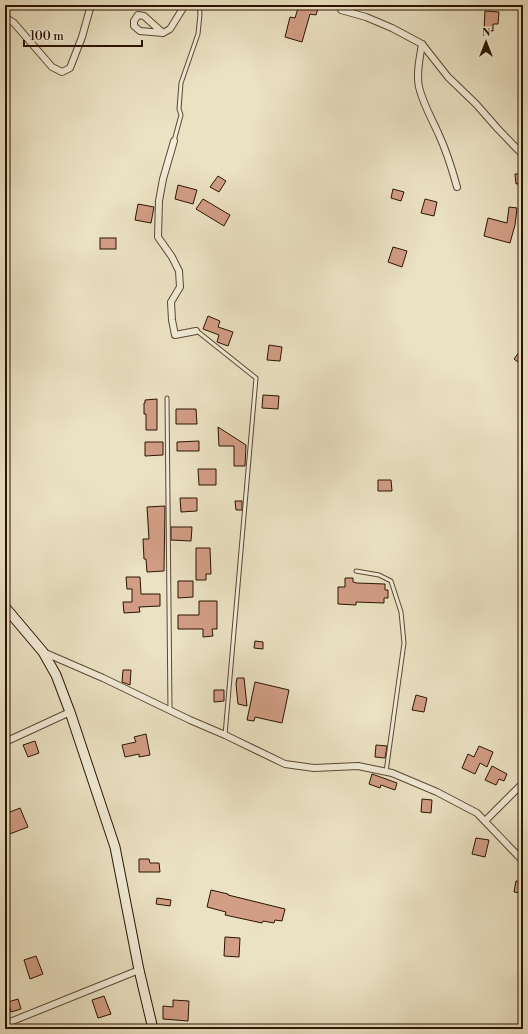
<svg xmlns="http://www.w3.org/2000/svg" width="528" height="1034" viewBox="0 0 528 1034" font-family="'Libre Bodoni',serif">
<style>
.building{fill:#d29e86;stroke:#2a1302}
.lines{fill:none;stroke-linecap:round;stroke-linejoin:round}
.lane-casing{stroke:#5a4732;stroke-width:5}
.street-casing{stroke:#5a4732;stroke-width:8}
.secondary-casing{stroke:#2a1302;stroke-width:11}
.lane{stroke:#f2ecd8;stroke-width:3}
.street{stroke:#f2ecd8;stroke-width:6}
.secondary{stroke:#f2ecd8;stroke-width:9}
</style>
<rect width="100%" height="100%" fill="#ebe2c3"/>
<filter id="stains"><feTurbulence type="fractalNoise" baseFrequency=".005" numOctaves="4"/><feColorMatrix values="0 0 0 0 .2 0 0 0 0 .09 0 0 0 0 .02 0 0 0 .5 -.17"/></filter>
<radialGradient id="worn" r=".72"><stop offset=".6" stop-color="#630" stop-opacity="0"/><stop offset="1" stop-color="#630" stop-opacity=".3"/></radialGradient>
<g class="building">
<path d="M299,5H319L316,15L310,14L302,42L285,37L290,17L295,18Z"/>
<path d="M485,11L499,12L498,24H493V31L484,30Z"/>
<path d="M515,174H523V183L516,184Z"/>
<path d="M218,176L226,181L219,192L210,187Z"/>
<path d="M178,185L197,190L193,204L175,199Z"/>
<path d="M393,189L404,192L401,201L391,198Z"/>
<path d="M203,199L230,215L224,226L196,209Z"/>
<path d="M425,199L437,202L434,216L421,213Z"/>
<path d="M138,204L154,207L151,223L135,220Z"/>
<path d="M509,207L517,208L515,225L510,243L484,236L488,218L507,223Z"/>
<rect x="100" y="238" width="16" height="11"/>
<path d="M393,247L407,251L402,267L388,262Z"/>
<path d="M208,316L220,321L218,327L233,332L228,346L217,342L219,335L203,329Z"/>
<path d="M269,345L282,347L280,361L267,360Z"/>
<path d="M523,347V366L514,359Z"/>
<path d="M263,395L279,396L278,409L262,408Z"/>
<path d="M157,399V430H146V414H144V403H145V400Z"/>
<path d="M176,409H196L197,424H176Z"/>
<path d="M218,427L246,445L245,466H234V446H219Z"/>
<path d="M199,441V451H177V442Z"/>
<path d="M145,442H163V455L145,456Z"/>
<path d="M198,469H216V485H199Z"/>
<path d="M378,480H391L392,491H378Z"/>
<path d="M180,498H197V511L181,512Z"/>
<path d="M235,501H242V510H236Z"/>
<path d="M165,506L164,571L147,572L146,559H144L143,539H149L147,507Z"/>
<path d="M171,527H192L191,541L171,540Z"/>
<path d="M196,548H210L211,574H206V580H196Z"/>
<path d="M126,577H140L141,594H160V606L139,607L140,612L124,613L123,602H132V589H127Z"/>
<path d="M345,578H353V582L357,583L385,584V590H388V598H384V603L356,602V605L338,604V587H345Z"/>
<path d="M178,581H193V597L178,598Z"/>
<path d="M199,601H217V629H212L213,636L203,637V629H178V615H199Z"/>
<path d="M255,641L263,642V649L254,648Z"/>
<path d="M123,670H131L130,685L122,682Z"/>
<path d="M237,678H244L247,706L238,704L236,684Z"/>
<path d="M255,682L289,690L282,723L255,717L254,721L247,720Z"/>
<path d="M214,690H224V701L214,702Z"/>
<path d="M416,695L427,698L424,712L412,710Z"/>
<path d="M146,734L150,755L139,757V754L125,757L122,745L136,742L134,737Z"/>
<path d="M35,741L39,753L28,757L23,745Z"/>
<path d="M376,745L387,746L385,758L375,757Z"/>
<path d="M479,746L493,752L487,767L480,763L475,774L462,768L468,754L474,757Z"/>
<path d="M492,766L507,774L504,781L499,779L496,785L485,780Z"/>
<path d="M372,774L397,783L395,790L381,785L380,788L369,784Z"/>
<path d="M422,799L432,800L431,813L421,812Z"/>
<path d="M20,808L28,827L7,835L5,830V814Z"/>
<path d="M476,838L489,840L485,857L472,854Z"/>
<path d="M139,859H149L150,863H159L160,872H139Z"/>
<path d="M516,881L523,882L522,893L514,892Z"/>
<path d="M211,890L228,894V895L285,909L282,921L275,920L274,923L263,921L262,923L225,915L226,912L207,907Z"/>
<path d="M157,898L171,900L170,906L156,904Z"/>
<path d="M225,937L240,938L239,957L224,956Z"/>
<path d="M36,956L43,974L30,979L24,960Z"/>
<path d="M104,996L111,1014L98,1018L92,1000Z"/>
<path d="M18,999L21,1009L11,1012L8,1002Z"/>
<path d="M173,1000L189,1001L188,1021L163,1019V1006L173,1007Z"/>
</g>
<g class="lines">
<defs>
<g id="lane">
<path d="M174,141L181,115L179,109L181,83L198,34L200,14L199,5"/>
<path d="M197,331L256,378L225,735"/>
<path d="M167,398L170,710"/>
<path d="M356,571L379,575L391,581L401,612L404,643L386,772"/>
</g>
<g id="street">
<path d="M340,5L341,10L366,17L392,28L422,44L448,77L476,104L498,129L523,155"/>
<path d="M5,17L14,23L52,67L62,72L70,68L82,37L91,5"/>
<path d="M163,33L144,16L138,15L134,21V26L140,31L163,33L170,29L185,5"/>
<path d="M422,44C420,57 416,73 419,87C423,104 432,119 439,135C447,152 452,169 457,187"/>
<path d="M174,141L163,179L159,201L158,237L172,257L179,271L180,287L171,302L172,320L175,335L196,331"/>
<path d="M43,652L103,678L190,720L225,735L285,764L314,768L358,766L392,773L437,792L477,813L523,861"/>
<path d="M5,742L70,712"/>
<path d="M485,821L523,783"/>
<path d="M5,1024L139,970"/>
</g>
<path id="secondary" d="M5,607L43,652L56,675L70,712L115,847L139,970L153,1029"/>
</defs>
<use href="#lane" class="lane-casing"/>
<use href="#street" class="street-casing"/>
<use href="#secondary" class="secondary-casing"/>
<use href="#lane" class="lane"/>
<use href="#street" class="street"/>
<use href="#secondary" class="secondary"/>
</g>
<rect width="528" height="1034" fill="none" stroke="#ebe2c3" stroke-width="20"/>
<rect x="6" y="6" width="516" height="1022" fill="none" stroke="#2a1302" stroke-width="2"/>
<rect x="10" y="10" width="508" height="1014" fill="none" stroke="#2a1302"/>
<g transform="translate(486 42)" stroke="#f2ecd8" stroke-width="3" paint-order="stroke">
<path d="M0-3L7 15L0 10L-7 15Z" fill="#2a1302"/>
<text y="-6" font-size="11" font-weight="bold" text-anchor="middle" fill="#2a1302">N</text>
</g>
<path d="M24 40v6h118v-6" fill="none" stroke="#2a1302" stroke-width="2"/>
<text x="30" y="40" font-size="12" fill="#2a1302" stroke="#f2ecd8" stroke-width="3" paint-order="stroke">100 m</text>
<rect width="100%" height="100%" filter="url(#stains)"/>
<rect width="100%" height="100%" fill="url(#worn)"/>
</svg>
